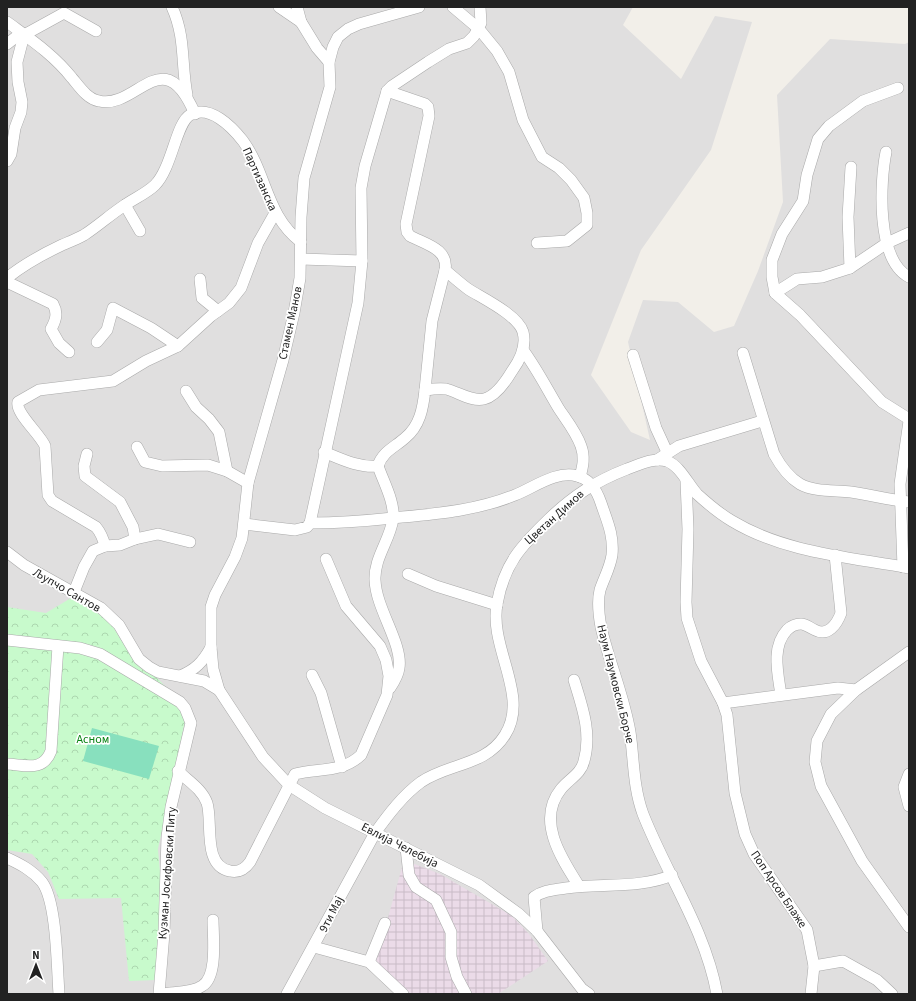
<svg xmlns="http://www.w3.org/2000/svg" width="916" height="1001" viewBox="0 0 916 1001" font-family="'Source Sans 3',sans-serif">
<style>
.residential{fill:#e0dfdf}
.industrial{fill:url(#industrial-grid)}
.park{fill:url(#park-crowns)}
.pitch{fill:#88e0be}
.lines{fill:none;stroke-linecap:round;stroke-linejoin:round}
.minor-casing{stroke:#a9a9a9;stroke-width:12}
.minor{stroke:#fff;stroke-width:11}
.labels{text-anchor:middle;stroke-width:3.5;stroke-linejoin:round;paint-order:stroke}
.street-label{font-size:12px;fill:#222;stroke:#fff}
.park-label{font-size:12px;fill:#0c8416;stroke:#fff}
</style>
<defs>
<pattern id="industrial-grid" width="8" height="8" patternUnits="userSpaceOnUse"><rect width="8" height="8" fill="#ebdbe8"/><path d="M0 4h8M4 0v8" fill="none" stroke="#c9bcc7"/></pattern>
<pattern id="park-crowns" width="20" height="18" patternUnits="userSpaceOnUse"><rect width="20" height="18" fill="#c8facc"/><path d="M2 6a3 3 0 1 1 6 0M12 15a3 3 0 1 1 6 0" fill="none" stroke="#acd6af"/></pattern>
</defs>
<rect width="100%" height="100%" fill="#f2efe9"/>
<path class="residential" d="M7,7H633L623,25L681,79L715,16L752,22L711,150L641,250L591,375L631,432L650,440L628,342L643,300L678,302L714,332L734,326L758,271L783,202L777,95L830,39L905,44L909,42V994H7Z"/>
<path class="industrial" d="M404,860L440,874L512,916L529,934L548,961L498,994H411L376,961Z"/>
<path class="park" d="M71,598L109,620L121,640L180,702L186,716L158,849L162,896L156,980L129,981L121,898L59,899L48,872L32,854L7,850V607L46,613Z"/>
<path class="pitch" d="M92,728L159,746L149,779L83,761Z"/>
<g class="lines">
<defs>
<g id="minor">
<path d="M172,7C186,38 181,64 187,95"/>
<path d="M279,7L301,22L317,48L329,62"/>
<path d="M297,7L301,22"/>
<path d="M419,7L359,24L348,29L338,37L333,47L329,62L330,87L304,178L301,217L300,278L294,313L283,360L248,483L242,538L235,557L215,595L211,607V647L213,669L219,690L263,757L289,785L325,808L479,885L519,914L537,931L582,989L589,994"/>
<path d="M453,7L479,29L497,51L509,72L523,120L542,157L559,168L571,180L584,198L587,213V225L567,241L537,243"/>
<path d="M7,22C30,39 54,55 72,78C79,86 87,99 99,101C137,110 163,39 195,114"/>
<path d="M7,44L21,33"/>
<path d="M886,152C880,182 876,260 909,277"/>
<path d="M7,161L11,154L15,128L21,112L22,102L18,82L17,62L24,35L64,13L96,31"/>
<path d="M851,167L848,217L850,268L887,243L909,233"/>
<path d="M125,205L140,231"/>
<path d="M301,259L362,261"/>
<path d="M850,268L822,277L797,279L775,293L772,277V260L782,234L803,201L807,175L818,139L829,126L863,101L898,88"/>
<path d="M7,278C23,265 43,254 62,245C69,242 77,239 84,235C98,226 111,214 125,205C135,198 147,193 155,185C172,168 176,123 190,115C210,104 232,127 243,141C267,174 266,216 301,242"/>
<path d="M200,279L202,298L218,311"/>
<path d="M7,282L53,304C58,313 56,320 51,329L59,343L69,352"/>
<path d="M775,293L800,315L882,402L909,419"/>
<path d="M97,342L107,330L113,308L151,328L178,346"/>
<path d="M523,350C537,369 547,389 559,409C567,421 576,432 581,446C585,457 583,466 580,477"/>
<path d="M743,353L774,454C780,465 788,477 800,484C814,492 835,490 851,492C871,495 890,500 909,502"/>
<path d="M633,355L656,428L667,452"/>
<path d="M425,390L432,321L445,270"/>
<path d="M186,391L196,407L209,419L219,432L227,471"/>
<path d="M137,447L145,462L162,466L208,465L227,471L248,483"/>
<path d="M324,452C341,459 359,468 378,466C383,481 395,502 393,519C390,540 374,558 375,580C376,609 403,644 399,668C398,676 394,682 390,688"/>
<path d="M87,454L84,466L85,476L120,502L133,527L135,539L120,545L105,546"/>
<path d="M657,460L679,446L762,421"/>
<path d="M378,466C382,452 395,447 405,438C420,426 423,408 425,390C432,389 439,388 446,389C458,392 472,402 484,399C496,396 506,381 512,371C520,360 527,347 523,332C518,315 482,298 468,289C460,283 452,276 445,270C449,249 425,244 410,236L407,232L406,224L429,116L428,107L425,104L387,91"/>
<path d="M686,481L688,529L686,602L687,618L701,661L723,703L838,688L856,690"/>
<path d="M310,523C337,523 365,521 393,518C434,514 476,511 515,495C533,488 557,470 577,476C590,479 597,491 601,503C607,521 614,535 612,555C610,568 604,578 600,590C597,602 599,616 601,627C609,662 624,696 630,732C634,759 633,787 643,814C667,875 705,929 717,994"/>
<path d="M244,524L295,530L307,527L310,523L358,303L362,261L361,188L365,166L387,91L392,86L428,62L449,49L467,43L474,36L481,23L480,7"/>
<path d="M135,539L158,534L190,542"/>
<path d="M7,552L24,565L101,608L119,625L139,659L149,667L158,672L204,681L219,690"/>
<path d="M903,567L900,484L909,421"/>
<path d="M408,574L436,586L497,605"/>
<path d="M74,592L84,567L93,551L105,546C103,538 101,533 96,527L52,501L48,495L45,446C40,434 15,413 18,402L39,390L113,381L146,361L178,346L211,316L229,303L241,288L258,243L275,213"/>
<path d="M7,640L80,648L100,654L180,702L185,708L191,723L171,807L167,837L164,933L159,994"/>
<path d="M909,652L856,690L831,714L817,741L815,762L821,786L862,861L909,927"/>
<path d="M312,675L321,693L342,767"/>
<path d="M180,676C195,670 203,662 211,647"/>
<path d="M574,680C582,706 592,733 584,761C581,774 569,779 561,789C536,820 561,858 579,886"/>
<path d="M781,695C778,674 771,647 787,630C791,626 795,624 801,624C806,624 810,628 815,630C828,637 837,624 841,613L835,555"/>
<path d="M723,703L727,715L735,793L745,834L754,854L807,930L814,966L811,994"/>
<path d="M7,764C26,765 43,772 51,751L58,646"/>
<path d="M178,771C188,781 202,789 207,803C213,821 202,866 230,871C239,873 245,869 250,862L295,774C319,768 342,773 361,755L387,695L389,676L386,660L380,646L346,606L326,559"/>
<path d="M909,774L904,787L909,806"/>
<path d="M406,848L409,875L416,887L436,900L451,932V957L457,977L466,994"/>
<path d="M7,858C20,864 32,870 42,882C57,902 57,968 59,994"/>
<path d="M537,931L534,897C544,890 554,890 566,888C599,883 641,889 672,875"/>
<path d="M314,947L369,962L403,994"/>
<path d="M369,962L385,923"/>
<path d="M814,966L843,961L877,980L892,994"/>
<path d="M162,994C174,992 192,993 202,986C218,977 213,936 213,920"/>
<path d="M287,994L375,833C388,815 403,795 421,782C449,763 486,766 505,735C530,696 489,648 497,604C504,564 521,546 549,519C573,496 596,481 627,469C639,465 654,457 667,461C680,466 688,484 697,494C708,504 720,514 732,521C785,553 850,557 909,568"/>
</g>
</defs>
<use href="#minor" class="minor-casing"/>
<use href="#minor" class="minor"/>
</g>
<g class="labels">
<g class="street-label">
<text transform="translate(260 179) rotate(66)" y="4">Партизанска</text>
<text transform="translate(290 323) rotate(-78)" y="4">Стамен Манов</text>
<text transform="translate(554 517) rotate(-42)" y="4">Цветан Димов</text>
<text transform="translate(67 590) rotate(30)" y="4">Љупчо Сантов</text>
<text transform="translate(616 684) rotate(76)" y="4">Наум Наумовски Борче</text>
<text transform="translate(400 845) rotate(27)" y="4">Евлија Челебија</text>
<text transform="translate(167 873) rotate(-86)" y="4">Кузман Јосифовски Питу</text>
<text transform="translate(779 889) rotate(56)" y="4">Поп Арсов Блаже</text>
<text transform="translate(331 914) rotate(-63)" y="4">9ти Мај</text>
</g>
<g class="park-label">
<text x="93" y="743">Асном</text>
</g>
</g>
<rect width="916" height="1001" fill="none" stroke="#222222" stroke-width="16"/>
<g transform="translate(36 965)" stroke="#ffffff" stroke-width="3" paint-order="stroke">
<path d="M0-3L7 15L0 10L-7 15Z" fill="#222222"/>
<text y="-6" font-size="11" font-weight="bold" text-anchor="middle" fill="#222222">N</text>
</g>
</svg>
